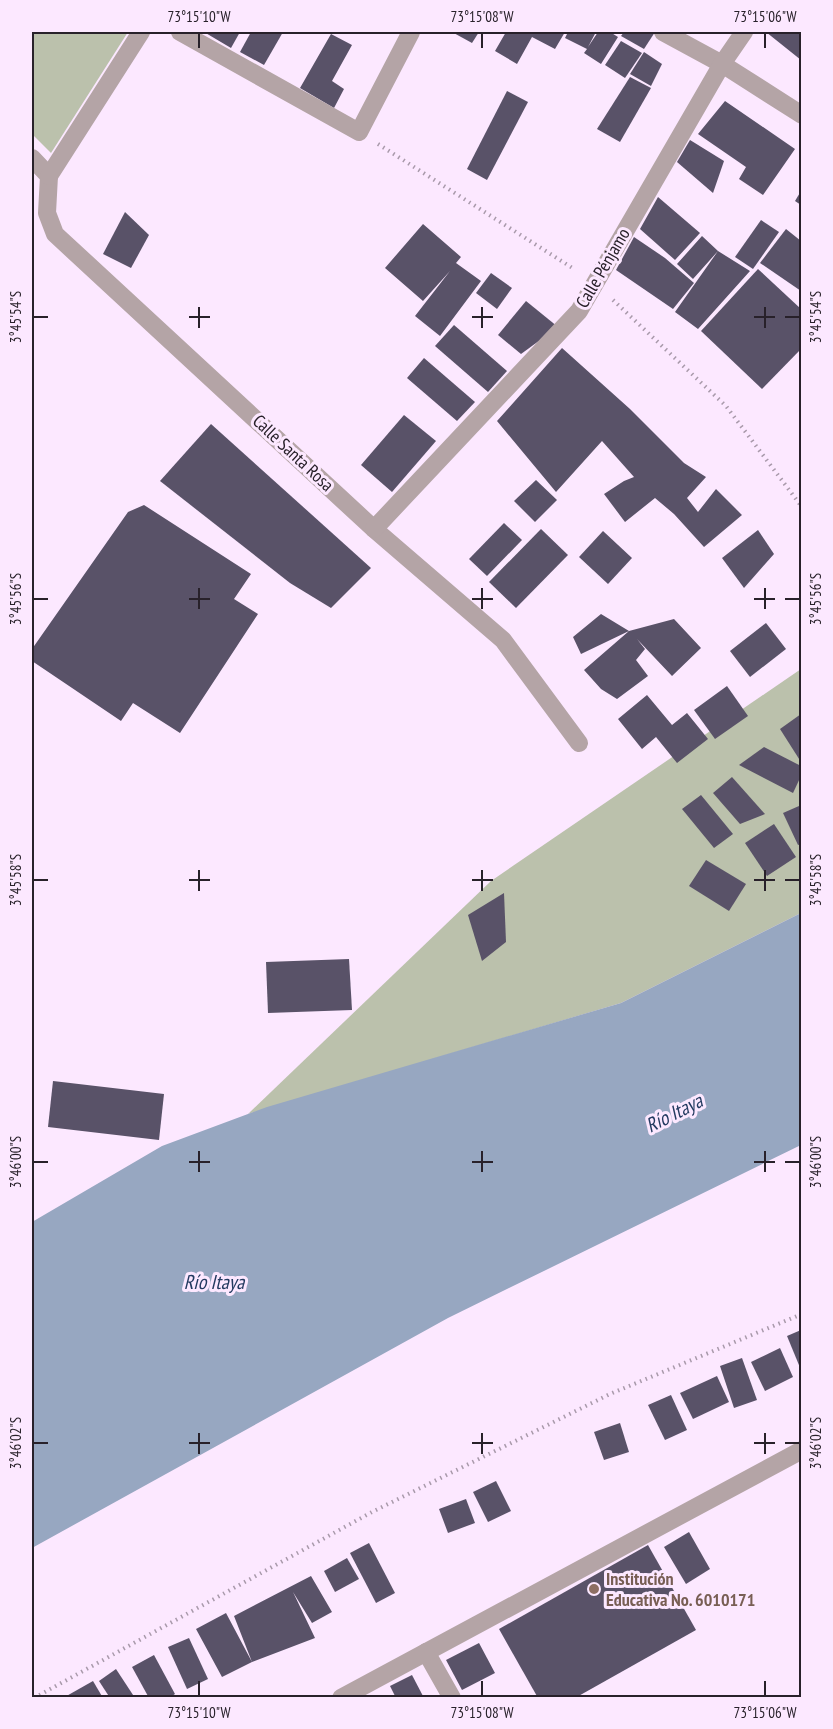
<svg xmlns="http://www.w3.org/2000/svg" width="833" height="1729" viewBox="0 0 833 1729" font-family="'PT Sans Narrow',sans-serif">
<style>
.green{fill:#bbc1ac}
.water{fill:#97a7c1}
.building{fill:#595268}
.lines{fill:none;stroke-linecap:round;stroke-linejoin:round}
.path{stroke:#a99aab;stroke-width:4;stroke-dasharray:1.5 4.5;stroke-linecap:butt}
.street{stroke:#b4a4a6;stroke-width:18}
.ticks{fill:none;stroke:#28212a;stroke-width:2}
.education-dot{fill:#8d6e63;stroke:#fce8ff;stroke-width:2}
.labels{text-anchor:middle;stroke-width:6;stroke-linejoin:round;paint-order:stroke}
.street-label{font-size:18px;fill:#28212a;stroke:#fce8ff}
.education-label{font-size:18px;font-weight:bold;fill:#785e54;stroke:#fce8ff;text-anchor:start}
.water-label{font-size:20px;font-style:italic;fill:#233a60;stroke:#fce8ff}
.neatline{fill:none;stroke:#28212a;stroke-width:2}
.ticks-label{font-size:15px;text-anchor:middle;fill:#28212a}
</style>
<rect width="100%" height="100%" fill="#fce8ff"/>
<g class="green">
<path d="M32,32H128L51,153L32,134Z"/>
<path d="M801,669V913L621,1003L248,1114L491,881Z"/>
</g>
<path class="water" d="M801,913V1145L448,1318L32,1548V1222L162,1146L267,1107L621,1003Z"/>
<g class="building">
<path d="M204,32H240L231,48Z"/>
<path d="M251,32H283L264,65L240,52Z"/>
<path d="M452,32H479L472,43Z"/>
<path d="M506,32H565L555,49L532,37L517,64L495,51Z"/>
<path d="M568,32H596L588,47L598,32H610L618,37L601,64L584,53L587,49L565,38Z"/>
<path d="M624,32H655L644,49L621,36Z"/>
<path d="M766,32H801V60Z"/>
<path d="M331,34L352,45L332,81L344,89L334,108L300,88Z"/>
<path d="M621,41L642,53L625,78L605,65Z"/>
<path d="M644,52L662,64L651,86L630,74Z"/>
<path d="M630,77L651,88L620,142L597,129Z"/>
<path d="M507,91L528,102L487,180L467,169Z"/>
<path d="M725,101L795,149L763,195L739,179L746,167L698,134Z"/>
<path d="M690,140L724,161L713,193L677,162Z"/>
<path d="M801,191V205L795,201Z"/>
<path d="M658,197L700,233L675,260L640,229Z"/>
<path d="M125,212L149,235L131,268L103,254Z"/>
<path d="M761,220L779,232L753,269L735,257Z"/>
<path d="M423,224L461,257L456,263L481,281L440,336L415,316L450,271L423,301L385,268Z"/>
<path d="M786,229L801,241V291L760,263Z"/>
<path d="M702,236L718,251L750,271L698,329L675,312L718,251L693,279L677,264Z"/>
<path d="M634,237L665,258L694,283L673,309L616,270Z"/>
<path d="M758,269L801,309V349L762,389L701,331Z"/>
<path d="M491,273L512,288L497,309L476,293Z"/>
<path d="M526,301L558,327L521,354L498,335Z"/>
<path d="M454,325L507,371L488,392L435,346Z"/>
<path d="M562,348L630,409L684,463L706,477L687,498L698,512L716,489L742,515L704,547L674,514L655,498L625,522L604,494L624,481L634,477L602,441L556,492L497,421Z"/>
<path d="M424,358L475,402L457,421L407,378Z"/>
<path d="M404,415L436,441L392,492L361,465Z"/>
<path d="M211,424L371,568L331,608L290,583L160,481Z"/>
<path d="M536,480L557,500L535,522L514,501Z"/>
<path d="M144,505L251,574L234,599L258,614L180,733L133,703L121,721L32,661V649L128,512Z"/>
<path d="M504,523L522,540L487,576L469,559Z"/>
<path d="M541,529L568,555L516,608L489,582Z"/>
<path d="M758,530L774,554L744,588L722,558Z"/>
<path d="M603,531L632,558L608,584L579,557Z"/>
<path d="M601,614L629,631L674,619L701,648L672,676L637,639L645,649L636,660L648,676L617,699L601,689L584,670L629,631L581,654L573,637Z"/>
<path d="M766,623L786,649L750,677L730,651Z"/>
<path d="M727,686L748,716L715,739L694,710Z"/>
<path d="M647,695L672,725L687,713L708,739L677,763L656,737L642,749L618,719Z"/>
<path d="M801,714V762L780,729Z"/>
<path d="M764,747L801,766V776L793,793L739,765Z"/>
<path d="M732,777L765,814L740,824L713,793Z"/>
<path d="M701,795L733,834L714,848L682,809Z"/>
<path d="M799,806L801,811V844L798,845L783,813Z"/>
<path d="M774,824L796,857L767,876L745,843Z"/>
<path d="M706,860L746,884L729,911L689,886Z"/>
<path d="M504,893L506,942L482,961L468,915Z"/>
<path d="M349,959L352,1010L268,1013L266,962Z"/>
<path d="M53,1081L164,1094L159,1140L48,1127Z"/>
<path d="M801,1330V1370L787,1336Z"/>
<path d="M780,1348L793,1377L765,1391L751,1362Z"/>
<path d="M742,1358L757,1400L734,1408L720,1366Z"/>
<path d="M717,1376L729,1402L693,1419L680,1393Z"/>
<path d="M671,1395L687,1430L665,1440L648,1405Z"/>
<path d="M620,1423L629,1452L604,1460L594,1432Z"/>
<path d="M496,1481L511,1511L488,1522L473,1492Z"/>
<path d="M466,1499L475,1523L448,1533L439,1509Z"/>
<path d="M689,1532L710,1569L686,1584L664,1547Z"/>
<path d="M369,1543L395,1593L376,1603L350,1553Z"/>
<path d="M648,1545L696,1630L575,1698H538L499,1629Z"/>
<path d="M347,1558L359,1579L335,1592L324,1571Z"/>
<path d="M311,1576L332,1612L312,1623L293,1592L315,1638L252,1662L222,1677L196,1629L226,1613L252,1662L234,1616Z"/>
<path d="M189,1638L208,1679L187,1689L168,1647Z"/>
<path d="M479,1643L495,1673L462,1690L446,1660Z"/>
<path d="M154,1655L175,1694L169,1698H149L132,1667Z"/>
<path d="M116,1669L135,1698H110L99,1681Z"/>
<path d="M412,1675L424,1698H396L390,1686Z"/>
<path d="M93,1681L103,1698H63Z"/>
</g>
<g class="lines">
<g class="path">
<path d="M378,144L574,269"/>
<path d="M613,300L726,406L802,507"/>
<path d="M34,1698L372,1512L610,1394L802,1314"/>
</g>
<g class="street">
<path d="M180,32L359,132L411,32"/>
<path d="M663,32L722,64L802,115"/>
<path d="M32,158L49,176L47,213L55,234L374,529L503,640L579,743"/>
<path d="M49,176L141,32"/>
<path d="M374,529L579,311L722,64L744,32"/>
<path d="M426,1652L452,1698"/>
<path d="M341,1698L802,1450"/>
</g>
</g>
<path class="ticks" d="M199,33V48M482,33V48M765,33V48M199,307V328M482,307V328M765,307V328M33,317H48M189,317H210M472,317H493M754,317H775M785,317H800M199,588V609M482,588V609M765,588V609M33,599H48M189,599H210M472,599H493M754,599H775M785,599H800M199,870V891M482,870V891M765,870V891M33,880H48M189,880H210M472,880H493M754,880H775M785,880H800M199,1151V1172M482,1151V1172M765,1151V1172M33,1162H48M189,1162H210M472,1162H493M754,1162H775M785,1162H800M199,1433V1454M482,1433V1454M765,1433V1454M33,1443H48M189,1443H210M472,1443H493M754,1443H775M785,1443H800M199,1681V1696M482,1681V1696M765,1681V1696"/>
<circle class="education-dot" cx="594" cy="1589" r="6"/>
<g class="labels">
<g class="street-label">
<text transform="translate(603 268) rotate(-60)" y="6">Calle Pénjamo</text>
<text transform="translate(293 453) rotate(43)" y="6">Calle Santa Rosa</text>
</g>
<g class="education-label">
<text x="606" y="1585">Institución<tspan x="606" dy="21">Educativa No. 6010171</tspan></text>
</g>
<g class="water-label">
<text transform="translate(674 1113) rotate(-27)" y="7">Río Itaya</text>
<text x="214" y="1289">Río Itaya</text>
</g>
</g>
<rect width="833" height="1729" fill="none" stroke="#fce8ff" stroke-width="66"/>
<rect x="33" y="33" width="767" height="1663" class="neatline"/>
<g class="ticks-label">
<text x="199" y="22">73°15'10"W</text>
<text x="482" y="22">73°15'08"W</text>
<text x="765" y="22">73°15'06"W</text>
<text transform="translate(16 317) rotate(-90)" y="5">3°45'54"S</text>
<text transform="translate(816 317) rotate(-90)" y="5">3°45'54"S</text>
<text transform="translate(16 599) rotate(-90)" y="5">3°45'56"S</text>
<text transform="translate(816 599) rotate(-90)" y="5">3°45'56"S</text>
<text transform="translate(16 880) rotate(-90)" y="5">3°45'58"S</text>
<text transform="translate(816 880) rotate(-90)" y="5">3°45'58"S</text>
<text transform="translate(16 1162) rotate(-90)" y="5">3°46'00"S</text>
<text transform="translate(816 1162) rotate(-90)" y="5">3°46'00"S</text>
<text transform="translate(16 1443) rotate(-90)" y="5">3°46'02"S</text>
<text transform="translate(816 1443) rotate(-90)" y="5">3°46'02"S</text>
<text x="199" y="1718">73°15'10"W</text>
<text x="482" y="1718">73°15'08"W</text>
<text x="765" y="1718">73°15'06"W</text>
</g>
</svg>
